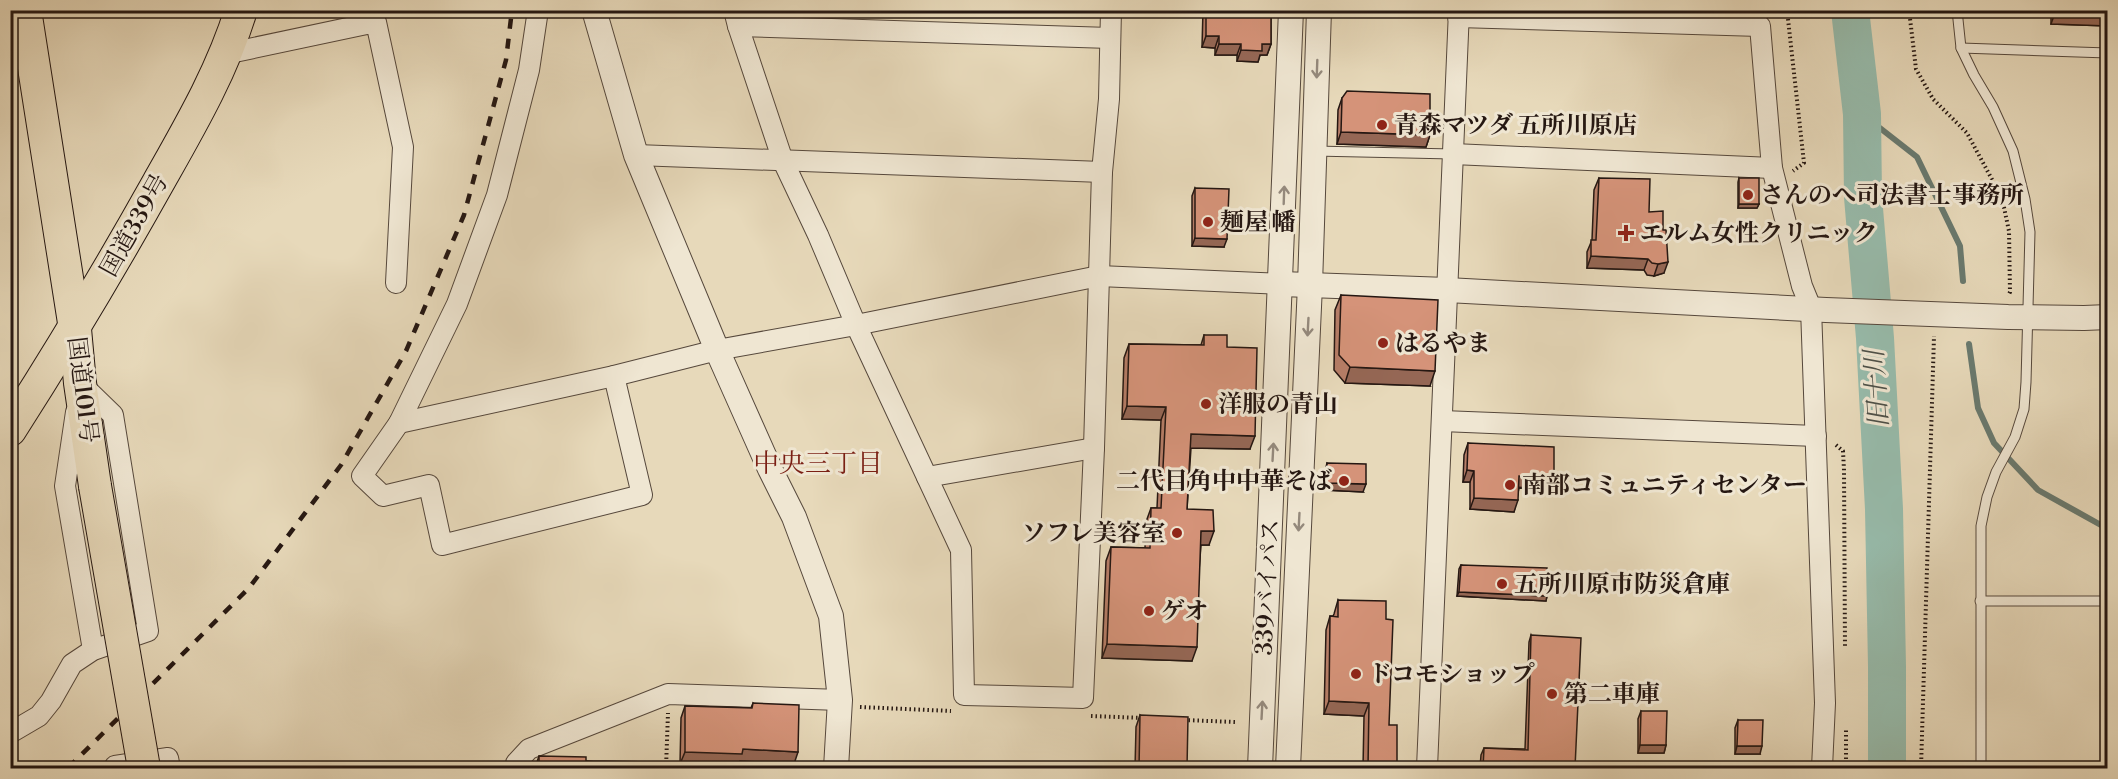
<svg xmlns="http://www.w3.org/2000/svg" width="2118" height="779" viewBox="0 0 2118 779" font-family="'Libre Bodoni','Noto Serif JP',serif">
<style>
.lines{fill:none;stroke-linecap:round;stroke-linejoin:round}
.stream{stroke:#69796e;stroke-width:6}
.river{stroke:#97bbab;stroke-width:38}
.service-casing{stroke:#56483c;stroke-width:11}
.minor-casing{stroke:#56483c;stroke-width:22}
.tertiary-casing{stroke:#56483c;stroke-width:26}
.trunk-casing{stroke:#251712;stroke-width:34}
.path{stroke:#251712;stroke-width:4;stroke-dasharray:1.5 3;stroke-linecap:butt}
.service{stroke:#efe6d2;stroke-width:9}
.minor{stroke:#efe6d2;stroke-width:20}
.tertiary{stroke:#efe6d2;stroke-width:24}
.trunk{stroke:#e7d9ba;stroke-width:32}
.rail{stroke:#251712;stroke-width:4.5;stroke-dasharray:10 10;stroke-linecap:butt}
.trunk-bridge-casing{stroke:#251712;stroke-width:34;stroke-linecap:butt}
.trunk-bridge{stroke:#e7d9ba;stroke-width:32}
.wall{fill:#b77e68;stroke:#251712;stroke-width:1.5}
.shaded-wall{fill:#956755;stroke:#251712;stroke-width:1.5}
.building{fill:#d59379;stroke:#251712;stroke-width:1.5}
.oneway{stroke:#94897c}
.poi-dot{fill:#8f2418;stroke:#efe6d2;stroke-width:2}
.labels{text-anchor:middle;stroke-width:6;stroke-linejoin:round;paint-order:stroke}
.poi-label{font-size:24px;font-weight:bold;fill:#251712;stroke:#efe6d2;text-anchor:start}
.street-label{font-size:24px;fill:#251712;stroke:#efe6d2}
.water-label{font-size:26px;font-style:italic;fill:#4d5048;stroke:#efe6d2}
.neighbourhood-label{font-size:26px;fill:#7a1f14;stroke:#efe6d2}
</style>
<rect width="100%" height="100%" fill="#e7d9ba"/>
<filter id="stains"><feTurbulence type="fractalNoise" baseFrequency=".00333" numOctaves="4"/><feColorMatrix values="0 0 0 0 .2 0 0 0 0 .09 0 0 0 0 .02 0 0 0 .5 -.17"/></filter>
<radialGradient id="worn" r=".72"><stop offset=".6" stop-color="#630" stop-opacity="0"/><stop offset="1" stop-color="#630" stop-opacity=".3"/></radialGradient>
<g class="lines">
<g class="stream">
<path d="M1862,114L1917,157L1960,246L1963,281"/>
<path d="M1969,344L1978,408L1994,443L2038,490L2108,529"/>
</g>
<path class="river" d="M1850,10L1862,114L1863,197L1875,338L1884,509L1887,667V768"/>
<defs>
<g id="service">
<path d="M1957,10L1961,48L1974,75L1993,107L2013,151L2025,199L2030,232L2026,382L2024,409L2015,437L1996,472L1987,497L1981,526V768"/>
<path d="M1961,48L2108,53"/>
<path d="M1314,151L1453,154"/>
<path d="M1980,601H2108"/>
</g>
<g id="minor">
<path d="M538,10L529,70L497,195L457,304L399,423L362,476L383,496L429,485L442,545L642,495L614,376"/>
<path d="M734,10L738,26L783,161L818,235L856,325L961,550L964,695L1083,698L1094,448L1102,172L1109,99L1111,10"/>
<path d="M1458,17L1760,26L1772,168L1802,286L1811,308L1825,703L1822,768"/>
<path d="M738,26L1110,38"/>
<path d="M225,54L376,22L403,147L396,283"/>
<path d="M1453,154L1772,168"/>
<path d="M636,155L1102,172"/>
<path d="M76,412L65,486L93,650"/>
<path d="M1442,421L1816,436"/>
<path d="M399,423L614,376L717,350L856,325L1099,276L1281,284"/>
<path d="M927,477L1094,448"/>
<path d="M10,733L39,716L51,701L72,664L93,650L148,631L113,415L80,383"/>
<path d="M115,768V766L168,758L170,768"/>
<path d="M516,768V763L529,749L668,694L840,700"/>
<path d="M1427,768L1459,10"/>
</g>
<g id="tertiary">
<path d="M594,10L636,155L717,350L770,469L794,517L831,616L840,700L836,768"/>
<path d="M1281,284L1447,290L1826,310L2008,317L2084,318L2108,317"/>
<path d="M1260,768L1291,10"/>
<path d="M1288,768L1310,285L1319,10"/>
</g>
<g id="trunk">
<path d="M25,10L75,329L80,383L95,486"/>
<path d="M10,430C62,349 111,267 158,183C189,128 222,72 241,10"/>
</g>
</defs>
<use href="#service" class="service-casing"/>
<use href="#minor" class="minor-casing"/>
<use href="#tertiary" class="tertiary-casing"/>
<use href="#trunk" class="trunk-casing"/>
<g class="path">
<path d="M1787,10L1804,163L1793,171"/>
<path d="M1909,10L1916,69L1933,99L1967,133L2002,198L2009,231L2010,292L2008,296"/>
<path d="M1836,445L1843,451L1844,470L1845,648"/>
<path d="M860,707L951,711"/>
<path d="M1091,716L1143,718"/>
<path d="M1184,720L1235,722"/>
<path d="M666,768L668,713"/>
<path d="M1846,768V730"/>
<path d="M1921,768L1934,336"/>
</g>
<use href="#service" class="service"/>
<use href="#minor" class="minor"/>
<use href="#tertiary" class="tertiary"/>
<use href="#trunk" class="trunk"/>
<path class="rail" d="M68,768L249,588L341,465L406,351L464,215L506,60L512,10"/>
<defs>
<path id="trunk-bridge" d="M95,486L144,768"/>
</defs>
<use href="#trunk-bridge" class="trunk-bridge-casing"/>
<use href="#trunk-bridge" class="trunk-bridge"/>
</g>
<g class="wall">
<path d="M1203,10H1271V44L1267,55H1260L1258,62L1237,61V55H1215V48L1202,47Z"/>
<path d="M2051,10H2108V26L2051,24Z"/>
<path d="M1342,98L1430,135L1426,147L1337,144L1338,110Z"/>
<path d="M1599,178L1649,212L1664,273L1654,276L1647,275L1644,270L1587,268V252L1592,240L1594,190Z"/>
<path d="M1739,178L1759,204L1757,208H1738V182Z"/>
<path d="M1195,188L1224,247L1192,246V196Z"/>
<path d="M1341,295L1430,386L1345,383L1334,370L1335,310Z"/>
<path d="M1204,335L1227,347L1250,449L1191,448L1187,509L1209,545H1201L1192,661L1102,658L1106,561L1111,547L1145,548L1146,522L1151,508H1157L1161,420L1122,419L1124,358L1129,344L1201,345Z"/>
<path d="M1468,443L1550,489L1519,488L1514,512L1470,509V482H1463L1464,455Z"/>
<path d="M1327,463L1363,492L1324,490L1325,471Z"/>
<path d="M1461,565L1547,596L1546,601L1457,596L1459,569Z"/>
<path d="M1338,600L1389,725L1397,768H1363L1364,716L1324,714L1326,630L1330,616H1333L1334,614Z"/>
<path d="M1531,635L1575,768H1480L1481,755L1484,748L1525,749L1529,642Z"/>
<path d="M753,703L794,764L740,761L738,766L680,764L681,718L685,706L751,708Z"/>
<path d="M1641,711L1666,745L1664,753H1638V719Z"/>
<path d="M1140,715L1187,768H1135L1136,727Z"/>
<path d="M1738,720L1760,754H1735V728Z"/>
<path d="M539,756L586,761L656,768H535Z"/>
</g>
<g class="shaded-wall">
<path d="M2056,10H2108V26L2051,24Z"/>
<path d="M1206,36H1219L1215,48L1202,47Z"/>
<path d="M1219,44H1241L1237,55H1215Z"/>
<path d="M1262,44H1271L1267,55H1260L1258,62L1237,61L1241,50Z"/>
<path d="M1341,132L1430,135L1426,147L1337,144Z"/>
<path d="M1739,204H1759L1757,208H1738Z"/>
<path d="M1195,238L1227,239L1224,247L1192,246Z"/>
<path d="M1591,256L1648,259L1644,270L1587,268Z"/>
<path d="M1668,262L1664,273L1654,276L1658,264Z"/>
<path d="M1350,367L1435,371L1430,386L1345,383Z"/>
<path d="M1127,406L1166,407L1161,420L1122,419Z"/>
<path d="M1191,434L1255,436L1250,449L1186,448Z"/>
<path d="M1467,470L1474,471L1470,482H1463Z"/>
<path d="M1519,476L1554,477L1550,489L1515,487Z"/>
<path d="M1327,483L1366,484L1363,492L1324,490Z"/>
<path d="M1474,498L1518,500L1514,512L1470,509Z"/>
<path d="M1201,531H1214L1209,545H1196Z"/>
<path d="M1459,592L1547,596L1546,601L1457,596Z"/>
<path d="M1107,644L1197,647L1192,661L1102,658Z"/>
<path d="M1329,701L1369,703L1364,716L1324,714Z"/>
<path d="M1640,745H1666L1664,753H1638Z"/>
<path d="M1737,746H1762L1760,754H1735Z"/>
<path d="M743,749L798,752L794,764L740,761L738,766L680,764L685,752Z"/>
</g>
<g class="building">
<path d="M1206,10H1271V44H1262V51L1241,50V44H1219V36H1206Z"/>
<path d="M1347,91L1430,94V135L1341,132L1342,98Z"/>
<path d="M1599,178L1650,179L1649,212L1663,211V230H1666L1668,262L1658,264L1652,263L1648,259L1591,256V240H1596Z"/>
<rect x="1739" y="178" width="20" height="26"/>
<path d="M1195,188L1229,189L1227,239L1195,238Z"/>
<path d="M1341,295L1438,300L1435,371L1350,367L1339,355Z"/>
<path d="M1204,335H1227V347L1257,348L1255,436L1191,434L1187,509L1213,510L1214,531H1201L1197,647L1107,644L1111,547L1150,548L1151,508H1161L1166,407L1127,406L1129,344L1204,345Z"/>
<path d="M1468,443L1554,447V477L1519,476L1518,500L1474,498V471L1467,470Z"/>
<path d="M1327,463L1366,464V484L1327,483Z"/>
<path d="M1461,565L1547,568V596L1459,592Z"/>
<path d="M1338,600L1386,601V619L1393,620L1389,725H1397V768H1368L1369,703L1329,701L1330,616L1338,617Z"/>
<path d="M1531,635L1581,638L1575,768H1483L1484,748L1528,750Z"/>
<path d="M753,703L799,705L798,752L743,749L742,754L685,752V706L752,708Z"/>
<path d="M1641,711H1667L1666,745H1640Z"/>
<path d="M1140,715L1188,717L1187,768H1139Z"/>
<path d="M1738,720H1763L1762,746H1737Z"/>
<path d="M539,756L586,757V761L656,762V768H539Z"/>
</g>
<defs><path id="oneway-shaft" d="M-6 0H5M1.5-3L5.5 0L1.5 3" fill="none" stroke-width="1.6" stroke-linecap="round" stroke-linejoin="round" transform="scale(1.5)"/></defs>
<g class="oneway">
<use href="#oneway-shaft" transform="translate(1317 69) rotate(92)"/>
<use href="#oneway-shaft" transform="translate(1284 195) rotate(-88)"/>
<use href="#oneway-shaft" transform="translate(1308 327) rotate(93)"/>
<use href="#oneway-shaft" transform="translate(1273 452) rotate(-87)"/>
<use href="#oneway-shaft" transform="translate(1299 522) rotate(93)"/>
<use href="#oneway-shaft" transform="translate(1262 710) rotate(-87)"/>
</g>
<g class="poi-dot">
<circle cx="1382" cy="125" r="6"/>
<circle cx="1748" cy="195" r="6"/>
<circle cx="1208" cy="222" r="6"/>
<path d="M1623 224h6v6h6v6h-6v6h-6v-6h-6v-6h6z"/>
<circle cx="1383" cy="343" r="6"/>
<circle cx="1206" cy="404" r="6"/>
<circle cx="1344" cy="481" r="6"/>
<circle cx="1510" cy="485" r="6"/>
<circle cx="1177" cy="533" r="6"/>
<circle cx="1502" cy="584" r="6"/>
<circle cx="1149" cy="611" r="6"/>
<circle cx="1356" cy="674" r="6"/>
<circle cx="1552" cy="694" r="6"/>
</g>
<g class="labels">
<g class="poi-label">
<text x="1394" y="133">青森マツダ 五所川原店</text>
<text x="1760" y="203">さんのへ司法書士事務所</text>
<text x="1220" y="230">麺屋 幡</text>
<text x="1640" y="241">エルム女性クリニック</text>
<text x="1395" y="351">はるやま</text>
<text x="1218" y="412">洋服の青山</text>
<text x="1332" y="489" text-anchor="end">二代目角中中華そば</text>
<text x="1522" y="493">南部コミュニティセンター</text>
<text x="1165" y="541" text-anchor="end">ソフレ美容室</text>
<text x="1514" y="592">五所川原市防災倉庫</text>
<text x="1161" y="619">ゲオ</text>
<text x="1368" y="682">ドコモショップ</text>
<text x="1564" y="702">第二車庫</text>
</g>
<g class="street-label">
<text transform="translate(134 225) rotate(-61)" y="8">国道339号</text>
<text transform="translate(83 390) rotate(83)" y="8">国道101号</text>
<text transform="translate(1267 587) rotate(-87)" y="8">339バイパス</text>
</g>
<g class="water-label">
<text transform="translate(1876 389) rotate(-94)" y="9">旧十川</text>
</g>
<g class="neighbourhood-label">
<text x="818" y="472">中央三丁目</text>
</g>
</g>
<rect width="2118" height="779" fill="none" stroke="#e7d9ba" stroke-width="36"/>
<rect x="12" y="12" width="2094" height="755" fill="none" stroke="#251712" stroke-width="3"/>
<rect x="18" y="18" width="2082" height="743" fill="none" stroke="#251712" stroke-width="1.5"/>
<rect width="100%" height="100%" filter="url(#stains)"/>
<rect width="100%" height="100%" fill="url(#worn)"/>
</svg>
